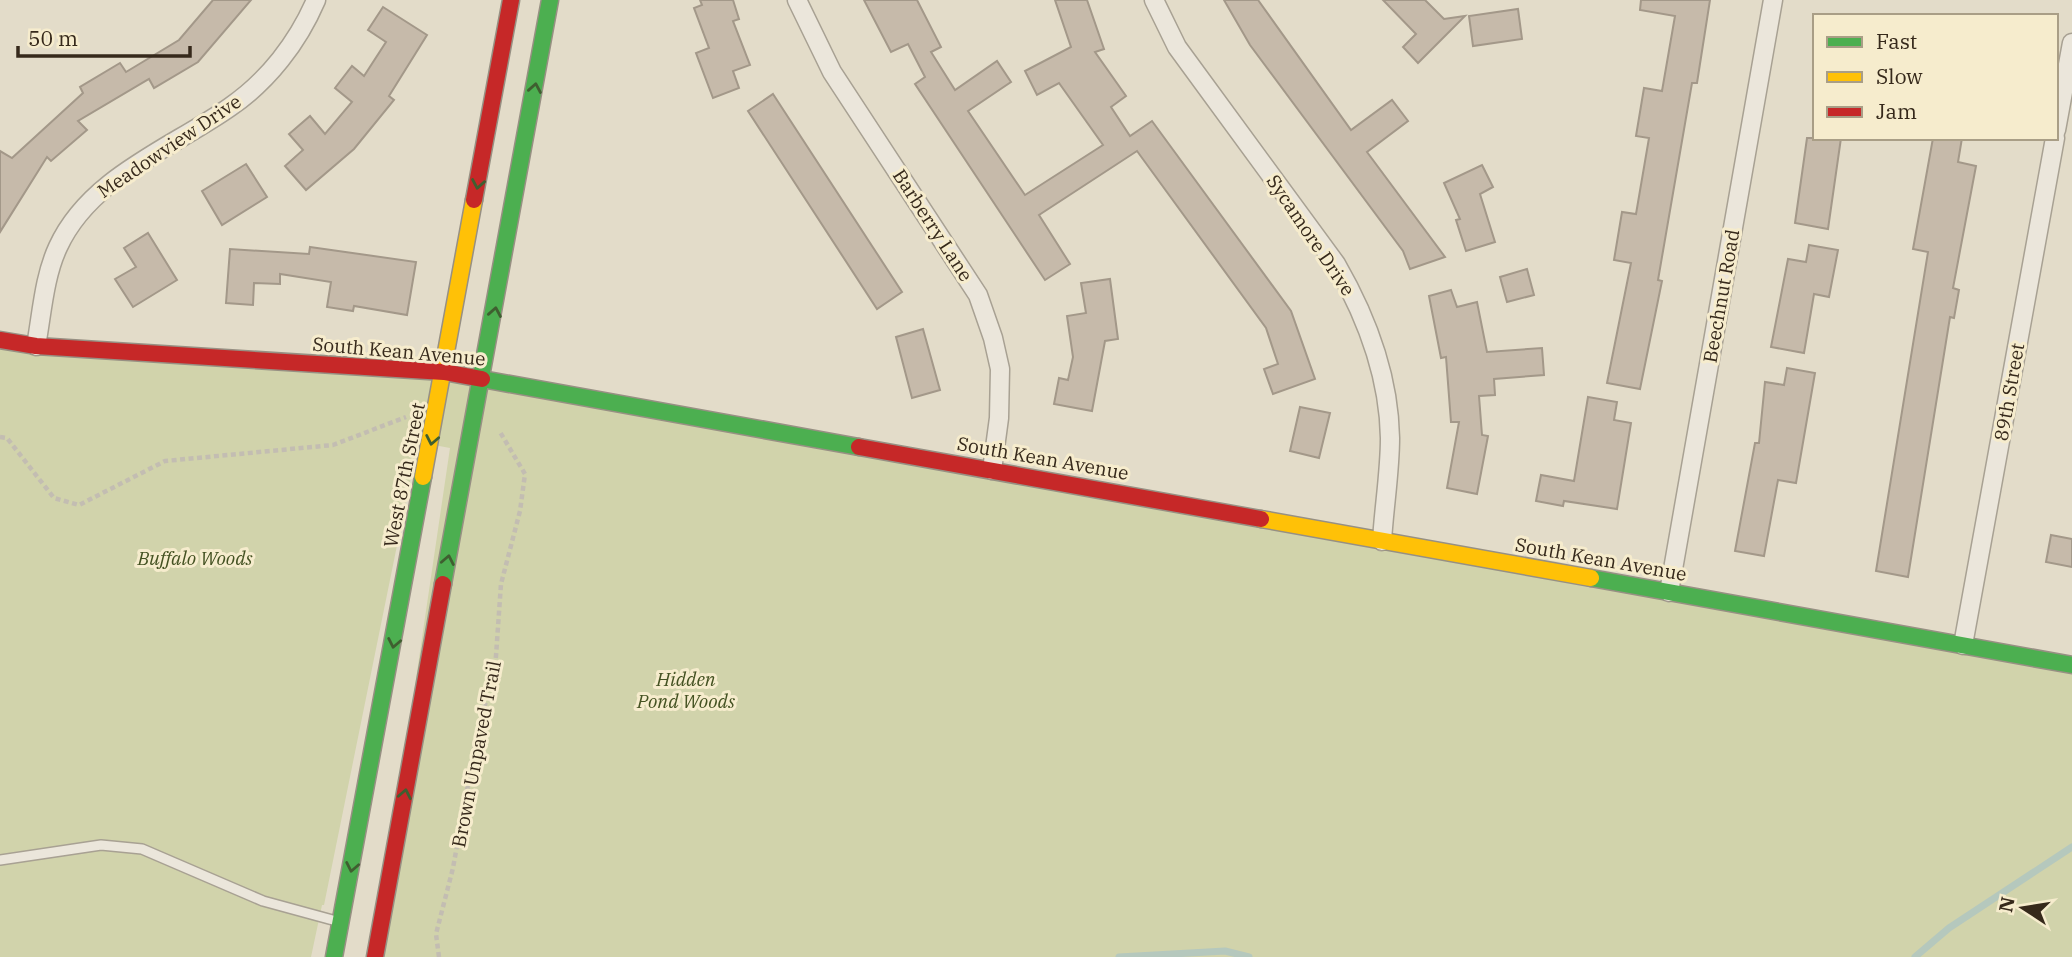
<svg xmlns="http://www.w3.org/2000/svg" width="2072" height="957" viewBox="0 0 2072 957" font-family="'IBM Plex Serif',serif">
<style>
.green{fill:#d1d3ab}
.lines{fill:none;stroke-linecap:round;stroke-linejoin:round}
.stream{stroke:#b5c8bd;stroke-width:7}
.building{fill:#c6baaa;stroke:#a39889;stroke-width:2}
.lane-casing{stroke:#a8a193;stroke-width:12}
.street-casing{stroke:#a8a193;stroke-width:21}
.fast-casing{stroke:#979083;stroke-width:19}
.slow-casing{stroke:#979083;stroke-width:19}
.jam-casing{stroke:#979083;stroke-width:19}
.path{stroke:#c3bdb2;stroke-width:4.5;stroke-dasharray:5 3.5;stroke-linecap:butt}
.lane{stroke:#ebe6db;stroke-width:9}
.street{stroke:#ebe6db;stroke-width:18}
.fast{stroke:#4caf50;stroke-width:16}
.slow{stroke:#ffc107;stroke-width:16}
.jam{stroke:#c62828;stroke-width:16}
.oneway{stroke:#3f5f30}
.labels{text-anchor:middle;stroke-width:6;stroke-linejoin:round;paint-order:stroke}
.street-label{font-size:19px;fill:#36291b;stroke:#f6eccd}
.park-label{font-size:19px;font-style:italic;fill:#445222;stroke:#f6eccd}
</style>
<rect width="100%" height="100%" fill="#e3dcc9"/>
<path class="green" d="M0,338L461,383L2072,667V957H375L450,448L418,442L324,905H322L311,957H0Z"/>
<g class="lines">
<g class="stream">
<path d="M1119,957L1225,951L1249,957"/>
<path d="M1915,957L1949,928L2072,847"/>
</g>
</g>
<g class="building">
<path d="M213,0H251L198,62L154,88L149,79L78,121L87,130L51,161L47,157L0,232V151L12,158L83,93L80,87L120,63L126,72L179,40Z"/>
<path d="M700,0H733L739,19L733,21L750,65L733,71L739,88L713,98L696,53L709,48L694,8L702,5Z"/>
<path d="M864,0H917L941,47L931,52L955,90L997,61L1011,82L968,111L1025,195L1103,145L1059,83L1037,95L1025,71L1071,47L1055,0H1087L1104,49L1095,52L1126,96L1111,107L1130,136L1152,121L1291,311L1315,379L1273,394L1264,369L1278,364L1266,328L1137,151L1039,215L1070,264L1045,280L915,84L925,77L908,44L891,52Z"/>
<path d="M1224,0H1258L1351,130L1392,100L1408,121L1367,152L1445,257L1410,269L1403,251L1250,45Z"/>
<path d="M1383,0H1425L1444,19L1465,16L1418,63L1403,47L1416,34Z"/>
<path d="M1641,0H1710L1697,83H1692L1658,280L1662,281L1640,389L1607,383L1631,263L1614,260L1622,212L1636,214L1649,138L1636,136L1644,88L1662,91L1675,16L1640,10Z"/>
<path d="M383,7L427,35L389,96L394,100L354,149L306,190L285,166L303,150L289,134L310,116L325,134L352,102L335,88L352,66L364,76L386,42L368,30Z"/>
<path d="M1518,9L1522,39L1473,46L1469,16Z"/>
<path d="M773,94L902,292L877,309L748,111Z"/>
<path d="M1807,138H1841L1828,229L1795,223Z"/>
<path d="M1933,138H1962L1958,162L1976,166L1953,288L1959,290L1954,318L1950,317L1908,577L1876,571L1928,252L1913,249Z"/>
<path d="M246,164L267,197L222,225L202,191Z"/>
<path d="M1482,165L1493,187L1480,194L1495,242L1466,251L1456,220L1460,219L1444,183Z"/>
<path d="M148,233L177,280L133,307L115,279L136,267L124,248Z"/>
<path d="M1809,245L1838,250L1829,297L1814,294L1804,353L1771,347L1788,259L1806,262Z"/>
<path d="M310,247L416,262L407,315L354,306L353,311L327,307L331,282L280,274V284L254,283L253,305L226,303L230,249L309,254Z"/>
<path d="M1527,269L1534,295L1507,302L1500,277Z"/>
<path d="M1110,279L1118,339L1105,341L1092,411L1054,404L1059,378L1068,380L1073,357L1067,316L1086,313L1081,283Z"/>
<path d="M1451,290L1457,307L1477,302L1487,352L1542,348L1544,375L1494,379L1495,395L1479,396L1482,435L1488,436L1477,494L1447,488L1459,422H1451L1446,357L1441,358L1429,296Z"/>
<path d="M923,329L940,390L912,398L896,337Z"/>
<path d="M1787,368L1815,373L1796,483L1778,480L1764,556L1735,551L1755,443H1759L1765,382L1784,385Z"/>
<path d="M1588,397L1617,402L1614,420L1631,423L1617,509L1564,501L1563,506L1536,501L1541,475L1574,481Z"/>
<path d="M1300,407L1330,413L1319,458L1290,451Z"/>
<path d="M2051,535L2072,539V567L2046,562Z"/>
</g>
<g class="lines">
<defs>
<path id="lane" d="M0,860L101,845L142,849L263,901L340,922"/>
<g id="street">
<path d="M797,0L832,72L978,295L993,338L1000,369L999,418L992,470"/>
<path d="M1154,0L1177,47L1336,264C1366,316 1389,376 1390,438C1390,472 1384,507 1382,541"/>
<path d="M2056,130L2072,43"/>
<path d="M36,346C42,313 44,277 58,247C90,177 172,148 230,107C268,81 298,42 316,0"/>
<path d="M1669,592L1773,0"/>
<path d="M1963,645L2055,138"/>
</g>
<g id="fast">
<path d="M482,379L859,447"/>
<path d="M1591,578L2072,665"/>
<path d="M443,584L550,0"/>
<path d="M334,957L423,477"/>
</g>
<g id="slow">
<path d="M423,477L474,200"/>
<path d="M1261,519L1591,578"/>
</g>
<g id="jam">
<path d="M474,200L511,0"/>
<path d="M0,340L36,346L444,372L482,379"/>
<path d="M859,447L1261,519"/>
<path d="M375,957L443,584"/>
</g>
</defs>
<use href="#lane" class="lane-casing"/>
<use href="#street" class="street-casing"/>
<use href="#fast" class="fast-casing"/>
<use href="#slow" class="slow-casing"/>
<use href="#jam" class="jam-casing"/>
<g class="path">
<path d="M0,437L7,438L54,498L79,505L165,461L333,445L406,417"/>
<path d="M439,957L436,934L453,868L478,729L495,670L501,584L520,511L525,474L500,432"/>
</g>
<use href="#lane" class="lane"/>
<use href="#street" class="street"/>
<use href="#fast" class="fast"/>
<use href="#slow" class="slow"/>
<use href="#jam" class="jam"/>
</g>
<defs><path id="oneway-chevron" d="M-2-3.5L2.5 0L-2 3.5" fill="none" stroke-width="1.6" stroke-linecap="round" stroke-linejoin="round" transform="scale(1.75)"/></defs>
<g class="oneway">
<use href="#oneway-chevron" transform="translate(535 88) rotate(-80)"/>
<use href="#oneway-chevron" transform="translate(478 184) rotate(100)"/>
<use href="#oneway-chevron" transform="translate(495 312) rotate(-80)"/>
<use href="#oneway-chevron" transform="translate(432 440) rotate(101)"/>
<use href="#oneway-chevron" transform="translate(448 560) rotate(-79)"/>
<use href="#oneway-chevron" transform="translate(394 643) rotate(101)"/>
<use href="#oneway-chevron" transform="translate(405 794) rotate(-79)"/>
<use href="#oneway-chevron" transform="translate(352 867) rotate(101)"/>
</g>
<g class="labels">
<g class="street-label">
<text transform="translate(169 146) rotate(-34)" y="7">Meadowview Drive</text>
<text transform="translate(933 225) rotate(57)" y="7">Barberry Lane</text>
<text transform="translate(1311 235) rotate(56)" y="7">Sycamore Drive</text>
<text transform="translate(1721 296) rotate(-80)" y="7">Beechnut Road</text>
<text transform="translate(399 351) rotate(5)" y="7">South Kean Avenue</text>
<text transform="translate(2009 392) rotate(-80)" y="7">89th Street</text>
<text transform="translate(1043 458) rotate(10)" y="7">South Kean Avenue</text>
<text transform="translate(404 475) rotate(-79)" y="7">West 87th Street</text>
<text transform="translate(1601 559) rotate(10)" y="7">South Kean Avenue</text>
<text transform="translate(476 754) rotate(-79)" y="7">Brown Unpaved Trail</text>
</g>
<g class="park-label">
<text x="195" y="565">Buffalo Woods</text>
<text x="686" y="686">Hidden<tspan x="686" dy="22">Pond Woods</tspan></text>
</g>
</g>
<rect x="1813" y="14" width="245" height="126" fill="#f6eccd" stroke="#a99e86" stroke-width="2"/>
<rect x="1827" y="37" width="35" height="10" fill="#4caf50" stroke="#a99e86" stroke-width="2"/>
<text x="1876" y="49" font-size="21" fill="#36291b">Fast</text>
<rect x="1827" y="72" width="35" height="10" fill="#ffc107" stroke="#a99e86" stroke-width="2"/>
<text x="1876" y="84" font-size="21" fill="#36291b">Slow</text>
<rect x="1827" y="107" width="35" height="10" fill="#c62828" stroke="#a99e86" stroke-width="2"/>
<text x="1876" y="119" font-size="21" fill="#36291b">Jam</text>
<g transform="translate(2023 908) rotate(282)" stroke="#f6eccd" stroke-width="5" paint-order="stroke">
<path d="M0-5L12 26L0 18L-12 26Z" fill="#36291b"/>
<text y="-10" font-size="19" font-weight="bold" text-anchor="middle" fill="#36291b">N</text>
</g>
<path d="M18 46v10h172v-10" fill="none" stroke="#36291b" stroke-width="3.5"/>
<text x="28" y="46" font-size="21" fill="#36291b" stroke="#f6eccd" stroke-width="5" paint-order="stroke">50 m</text>
</svg>
